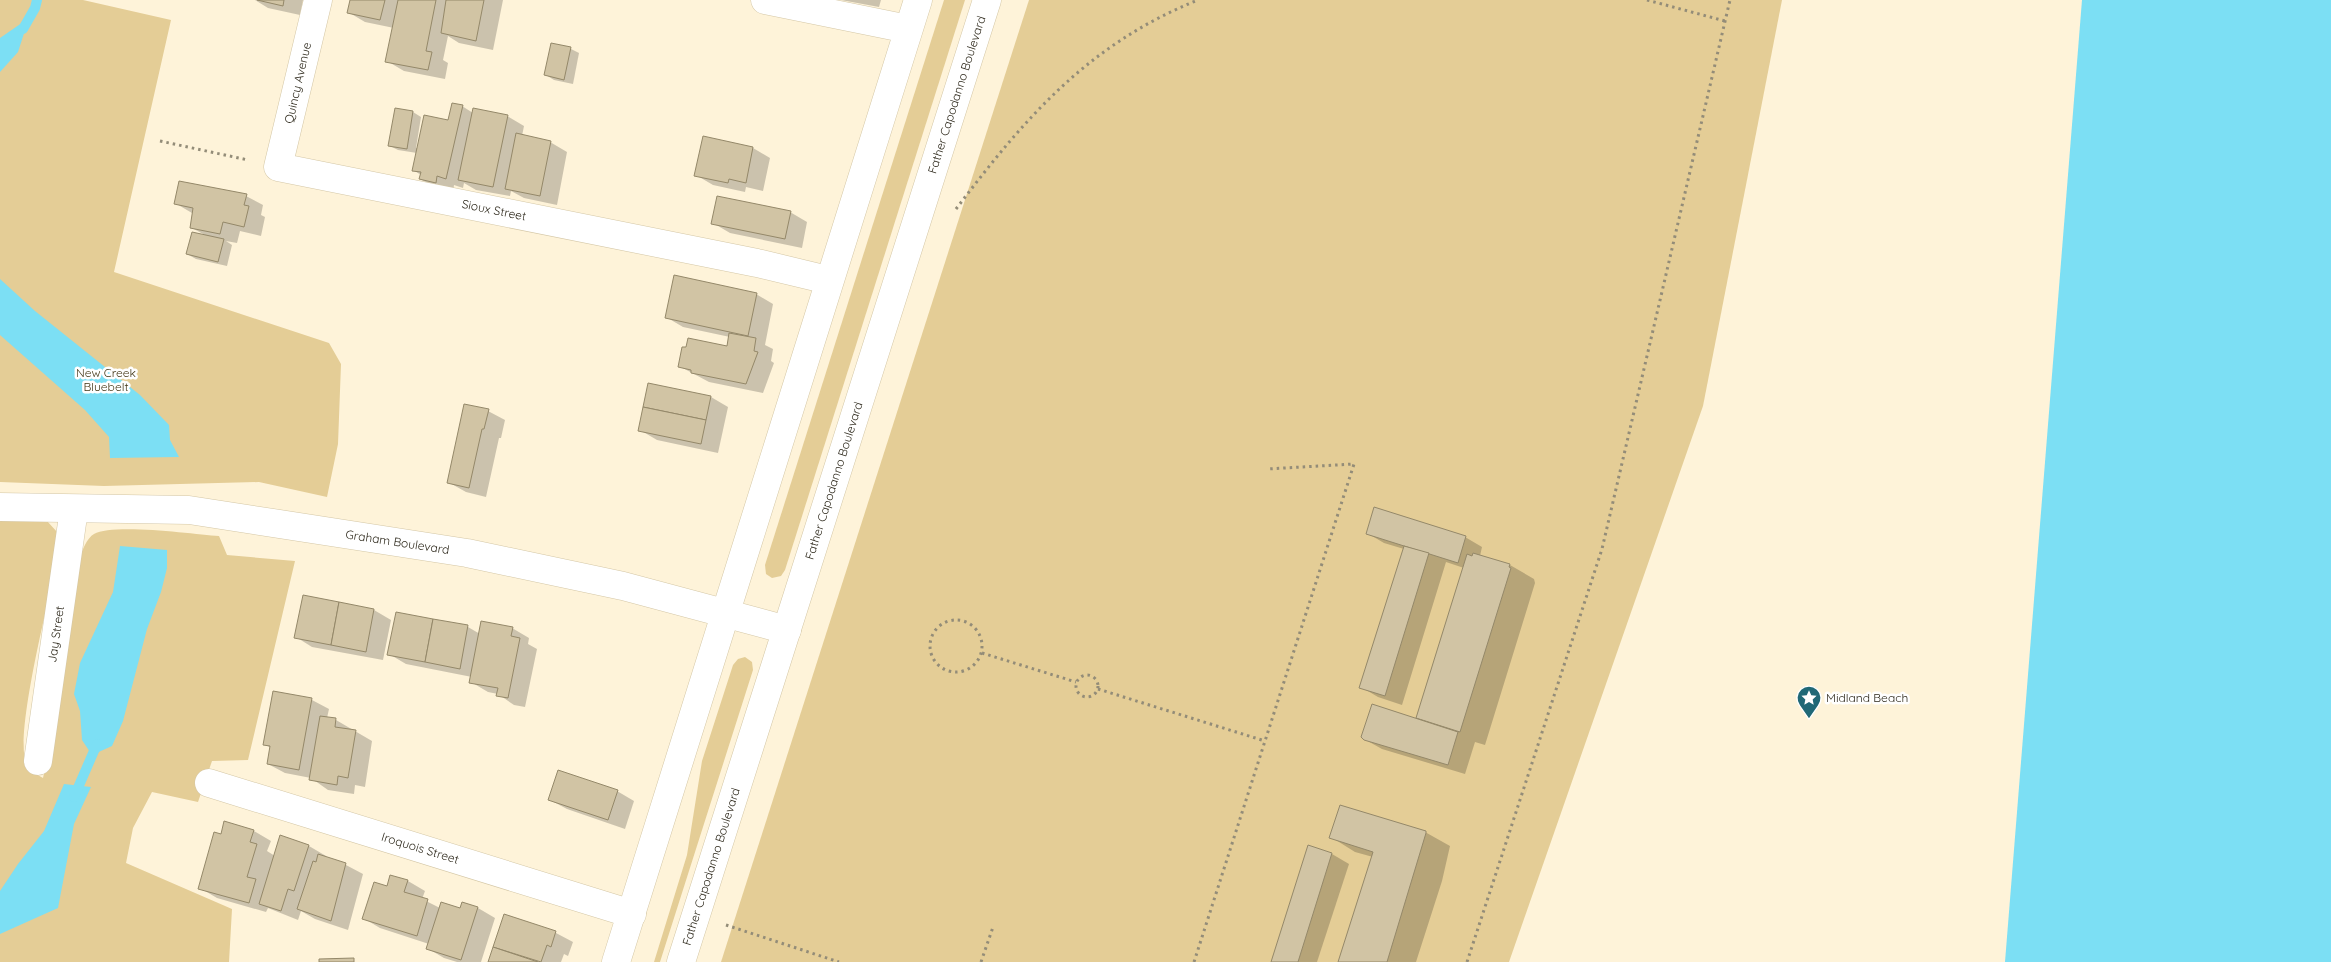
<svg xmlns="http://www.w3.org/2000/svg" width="2331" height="962" viewBox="0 0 2331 962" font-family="Quicksand,sans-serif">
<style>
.green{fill:#e4cd96}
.water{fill:#7cdff4}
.shadow{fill:#0003}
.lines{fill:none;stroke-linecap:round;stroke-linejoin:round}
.stream{stroke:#7cdff4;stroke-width:10}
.building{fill:#d1c4a4;stroke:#948869}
.street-casing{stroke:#d4c7a6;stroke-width:29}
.secondary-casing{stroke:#d4c7a6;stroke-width:29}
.path{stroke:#938c78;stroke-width:3;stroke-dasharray:2.5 4;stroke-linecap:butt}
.street{stroke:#fff;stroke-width:28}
.secondary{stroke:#fff;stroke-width:28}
.labels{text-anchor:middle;stroke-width:5;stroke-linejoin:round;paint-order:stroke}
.street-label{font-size:12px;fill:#2d281b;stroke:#fff}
.park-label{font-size:12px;fill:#413515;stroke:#fff}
.poi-label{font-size:12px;fill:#2d281b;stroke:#fff;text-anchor:start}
</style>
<rect width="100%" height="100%" fill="#fef3d9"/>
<g class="green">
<path d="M0,0H83L171,20L114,272L329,343L341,364L338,444L327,497L259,482L104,486L0,482Z"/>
<path d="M944,0H965L785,570L781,576L772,578L766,574L765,565Z"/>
<path d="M1029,0H1782L1703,406L1509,962H721Z"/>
<path d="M0,519L47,521L58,533L60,548C52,588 14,732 26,763C29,771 36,774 43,778C53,737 64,551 94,534C113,523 193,534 219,536L227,555L295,561L248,760L212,761L198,802L152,792L133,828L126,863L232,909L229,962H0Z"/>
<path d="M745,657L752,662L753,670L660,962H654L687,855L702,761L733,665L738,659Z"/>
</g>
<g class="water">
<path d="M2082,0H2331V962H2005Z"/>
<path d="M29,18L18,52L0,72V38Z"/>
<path d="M0,279L35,311L140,395L169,425L170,440L179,457L110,458L109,437L85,410L0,335Z"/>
<path d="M120,546L167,550V568L161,592L147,629L123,721L112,746L92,755L82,740L80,711L74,694L80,663L113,592Z"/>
<path d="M64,784L91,787L74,824L58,908L0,934V891L18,864L44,831Z"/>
</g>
<g class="shadow">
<path d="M255,0H303L300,15L268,8Z"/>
<path d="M351,0H503L493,50L459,43L448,36L443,60L448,63L445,79L404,71L387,61L394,28L365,22L348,12Z"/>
<path d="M841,0H881L879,7Z"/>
<path d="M552,45L571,49L579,53L573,84L554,80L546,75Z"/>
<path d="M462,106L473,113L507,116L524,126L522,136L550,142L567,152L557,205L524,198L511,191L510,196L476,190L464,183L463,188L454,185L453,192L437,188L420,179L421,175L413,170L417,153L398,150L390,146L396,110L413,112L421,117L416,148H418L449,122Z"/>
<path d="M704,138L753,148L770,158L763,191L746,187L745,192L713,185L696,175Z"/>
<path d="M246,196L263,205L261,215L265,217L261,236L240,231L237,243L226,241L232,245L227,266L196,259L187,254L205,235L192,228V213L175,203Z"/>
<path d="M790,212L807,222L802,248L730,233L713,223Z"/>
<path d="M756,294L773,304L765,345L773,349L771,361L774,363L763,393L709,382L679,366L728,347L730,337L683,327L666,317Z"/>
<path d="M649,384L711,397L728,407L718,453L657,440L640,430Z"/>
<path d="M488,411L505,420L501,438H499L486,497L466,492L448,482Z"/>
<path d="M1367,533L1465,537L1482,547L1480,556L1510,565L1534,579L1535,583L1485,745L1475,742L1465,774L1382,749L1364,739L1416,720L1464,568L1446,562L1402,705L1378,697L1361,687L1404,549L1384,543Z"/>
<path d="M304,596L374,610L391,620L383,660L312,647L296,637Z"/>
<path d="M468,627L480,634L512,628L529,638L528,644L537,649L525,707L514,705L498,694L488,692L471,682L472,677L406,664L389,654Z"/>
<path d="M312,700L329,709L327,718L336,720L372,741L365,787L355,785L354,794L328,790L311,778L285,773L268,764L271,748L264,744Z"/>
<path d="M617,791L634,801L625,829L567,809L550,800Z"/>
<path d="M254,831L271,841L267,851L275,856L281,837L309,846L326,856L325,858L346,865L363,874L348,930L315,919L301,911L298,920L268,908L266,912L217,898L200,888L222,836Z"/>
<path d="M1425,832L1450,846L1442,881L1416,962H1339L1373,857L1355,852L1331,837Z"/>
<path d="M1309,847L1332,854L1349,864L1317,962H1272Z"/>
<path d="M408,881L425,891L422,899L440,908H478L495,918L481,962H457L444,958L427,948L429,944L380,928L363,918L387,888Z"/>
<path d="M505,916L556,933L573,942L568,956L564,954L561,962H489Z"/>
</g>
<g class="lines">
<g class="stream">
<path d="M23,29L35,8L37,0"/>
<path d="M74,797L97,744"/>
</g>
</g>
<g class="building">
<path d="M257,0H284L283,6Z"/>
<path d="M350,0H385L380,20L347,13Z"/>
<path d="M398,0H436L426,51L432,52L428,70L385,62Z"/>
<path d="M446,0H484L476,41L441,33Z"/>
<path d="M551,43L571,47L564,80L544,75Z"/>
<path d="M452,103L463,105L446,179L437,176L436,183L419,179L421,172L412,171L424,115L448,120Z"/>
<path d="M395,108L413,111L407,149L388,146Z"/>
<path d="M473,108L508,115L493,187L458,180Z"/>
<path d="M516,133L551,141L540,196L505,189Z"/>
<path d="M703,136L753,147L746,183L729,179L728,183L694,176Z"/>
<path d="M179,181L247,194L244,205L249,206L244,227L223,222L220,234L190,228L193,208L174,204Z"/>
<path d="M717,196L791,211L785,239L711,224Z"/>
<path d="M192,232L224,239L218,262L186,254Z"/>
<path d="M674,275L757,293L748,336L665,318Z"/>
<path d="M729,333L756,338L754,351L758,352L746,384L691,373V370L678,367L682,347H686L688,338L727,346Z"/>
<path d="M648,383L711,396L706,420L643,407Z"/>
<path d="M464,404L489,409L484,429H482L469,488L447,483Z"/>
<path d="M643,407L706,420L701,444L638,431Z"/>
<path d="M1374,507L1466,536L1458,563L1366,534Z"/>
<path d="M1404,546L1429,553L1385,696L1359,688Z"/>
<path d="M1473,553L1510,564L1509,567L1511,568L1460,732L1416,718L1467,554L1472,556Z"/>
<path d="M303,595L339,602L331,645L294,638Z"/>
<path d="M339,602L374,609L366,652L331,645Z"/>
<path d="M396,612L433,619L425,662L387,655Z"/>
<path d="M433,619L468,625L460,669L425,662Z"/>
<path d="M481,621L513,627L511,636L520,638L508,698L496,696L498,688L469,683Z"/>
<path d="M273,691L312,698L299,770L267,764L270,746L263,745Z"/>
<path d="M1372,704L1458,732L1448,765L1364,740L1361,737Z"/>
<path d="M320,716L336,718L335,727L356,730L348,778L338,776L337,785L309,780Z"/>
<path d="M558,770L618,790L608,820L548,800Z"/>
<path d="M1340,805L1426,831V833L1387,962H1338L1373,852L1329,838Z"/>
<path d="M224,821L254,830L250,842L257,844L247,877L256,879L249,903L198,889L214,832L221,834Z"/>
<path d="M280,835L309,845L294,891L288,889L281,911L259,904Z"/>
<path d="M1308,845L1332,853L1298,962H1271Z"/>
<path d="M318,854L346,863L331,921L297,909L313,861L316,862Z"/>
<path d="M390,875L408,880L404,892L428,899L417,936L362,919L374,882L387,886Z"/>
<path d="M441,902L460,908L462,902L478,907L461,960L426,949Z"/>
<path d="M504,914L556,931L551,947L547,945L541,962L493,947Z"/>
<path d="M493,947L538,962H488Z"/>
<path d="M354,958V962H319V959Z"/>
</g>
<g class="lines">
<defs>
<g id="street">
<path id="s1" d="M318,0L278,167L757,263L828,280"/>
<path d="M765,0L908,29"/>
<path id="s2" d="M0,507L189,510L467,553L623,586L787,630"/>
<path id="s3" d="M38,761L74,509"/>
<path id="s4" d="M209,783L632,914"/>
</g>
<g id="secondary">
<path d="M616,962L918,0"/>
<path id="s5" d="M681,962L987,0"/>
</g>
</defs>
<use href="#street" class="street-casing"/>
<use href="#secondary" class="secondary-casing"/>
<g class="path">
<path d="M1647,0L1725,21"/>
<path d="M160,141L248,160"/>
<path d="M956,209C1025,118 1088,44 1198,0"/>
<circle cx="956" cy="646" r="26"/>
<path d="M982,653L1076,682"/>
<circle cx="1087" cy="686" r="11"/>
<path d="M1098,689L1265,741"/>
<path d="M726,925L839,962"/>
<path d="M981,962L993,927"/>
<path d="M1194,962L1354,464L1268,469"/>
<path d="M1467,962L1602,549L1730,0"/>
</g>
<use href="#street" class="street"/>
<use href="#secondary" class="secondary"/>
</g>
<defs>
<symbol id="sight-pin" viewBox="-11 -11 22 30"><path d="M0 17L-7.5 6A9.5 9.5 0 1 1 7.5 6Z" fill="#206876" stroke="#fff"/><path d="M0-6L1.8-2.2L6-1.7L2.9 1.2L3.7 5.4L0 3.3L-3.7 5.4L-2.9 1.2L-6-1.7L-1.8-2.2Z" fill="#fff"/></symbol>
</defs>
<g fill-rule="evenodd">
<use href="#sight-pin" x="1795" y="684" width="28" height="38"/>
</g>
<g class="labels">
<g class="street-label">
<text transform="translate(298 83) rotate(-77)" y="4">Quincy Avenue</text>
<text dy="4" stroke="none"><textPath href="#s5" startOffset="910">Father Capodanno Boulevard</textPath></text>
<text dy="4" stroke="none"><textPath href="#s1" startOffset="392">Sioux Street</textPath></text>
<text dy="4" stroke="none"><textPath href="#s5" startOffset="505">Father Capodanno Boulevard</textPath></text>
<text dy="4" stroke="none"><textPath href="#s2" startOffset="400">Graham Boulevard</textPath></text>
<text dy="4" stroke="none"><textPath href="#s3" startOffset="128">Jay Street</textPath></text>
<text dy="4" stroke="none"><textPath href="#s4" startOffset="221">Iroquois Street</textPath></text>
<text dy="4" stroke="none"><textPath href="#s5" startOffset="100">Father Capodanno Boulevard</textPath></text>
</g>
<g class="park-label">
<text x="106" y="377">New Creek<tspan x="106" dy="14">Bluebelt</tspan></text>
</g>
<g class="poi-label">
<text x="1826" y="702">Midland Beach</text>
</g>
</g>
</svg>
